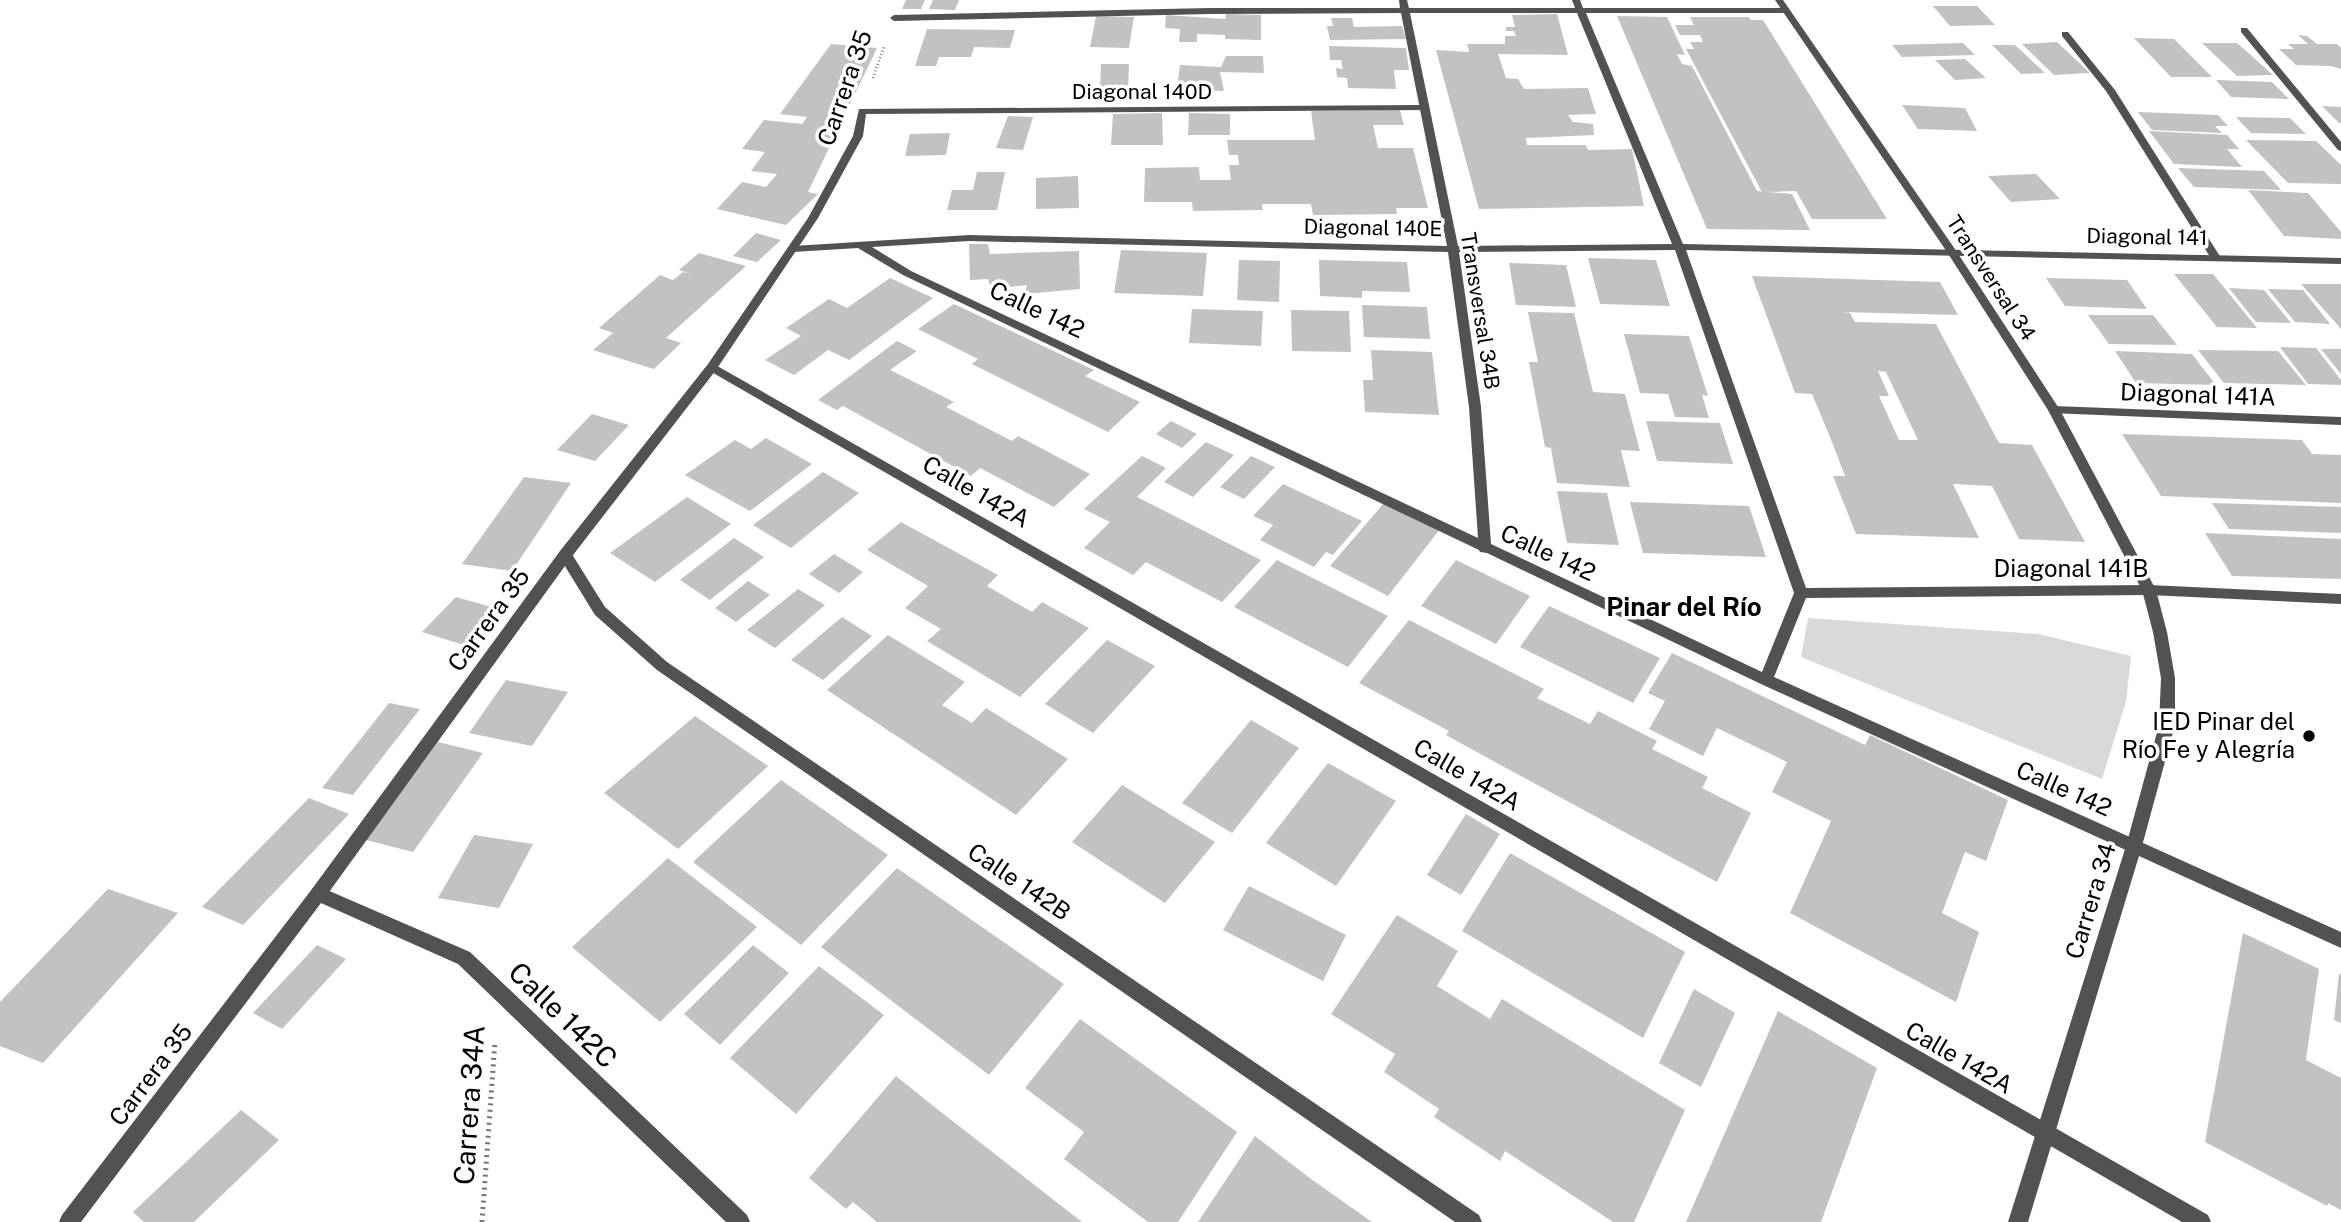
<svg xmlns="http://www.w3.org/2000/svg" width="2341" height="1222" viewBox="0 0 2341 1222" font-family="'Public Sans',sans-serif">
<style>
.green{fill:#d9d9d9}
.building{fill:#c2c2c2;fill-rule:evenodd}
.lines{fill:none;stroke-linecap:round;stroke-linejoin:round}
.path-far1{stroke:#747474;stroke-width:2.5;stroke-dasharray:1 2.5;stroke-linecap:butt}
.path{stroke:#747474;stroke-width:5;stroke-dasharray:2 4.5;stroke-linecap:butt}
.service{fill:#525252;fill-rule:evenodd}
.minor{fill:#525252;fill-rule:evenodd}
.tertiary{fill:#525252;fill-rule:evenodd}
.poi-dot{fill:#000;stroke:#fff;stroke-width:2.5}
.labels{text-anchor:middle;stroke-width:7;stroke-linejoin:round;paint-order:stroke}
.far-street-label{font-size:21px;fill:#000;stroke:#fff}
.street-label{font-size:24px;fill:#000;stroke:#fff}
.poi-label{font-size:24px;fill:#000;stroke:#fff;text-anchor:end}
.neighbourhood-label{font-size:26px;font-weight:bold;fill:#000;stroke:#fff}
.near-street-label{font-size:28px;fill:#000;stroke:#fff}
</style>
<rect width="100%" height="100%" fill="#fff"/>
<path class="green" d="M1808,618L2038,634L2131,656L2126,702L2102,779L1801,657Z"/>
<g class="building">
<path d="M906,0H925L921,9H902Z"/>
<path d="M933,0H959L955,10L929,9Z"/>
<path d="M1933,6H1977L1995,25L1950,26Z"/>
<path d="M1226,14L1261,15V40L1225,39V35L1197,34V42H1179L1180,29L1165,28L1166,15L1225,19Z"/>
<path d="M1557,14L1568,55L1498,54L1506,78L1518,79L1524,89L1588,88L1596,114L1568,115L1573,122L1593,124L1594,135L1526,138L1527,145H1586L1588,150L1632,149L1644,206L1479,209L1436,50L1469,52L1467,44H1505V36H1516L1514,31H1506V27H1515L1512,15Z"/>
<path d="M1096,16L1134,17L1129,48L1090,47Z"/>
<path d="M1617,16L1667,17L1685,55L1677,54L1682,64L1692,66L1757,191L1792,194L1810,230L1707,229Z"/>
<path d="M1690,17H1749L1751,20H1763L1887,219H1812L1796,191L1762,192L1686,49H1694L1690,42H1703L1700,35H1680L1675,25H1694Z"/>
<path d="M1331,18H1352L1354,27L1402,26L1406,39L1330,40L1327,26H1333Z"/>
<path d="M927,29L1015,30L1010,48L974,47L971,57H939L936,66H915Z"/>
<path d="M2298,35L2307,36L2317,44H2337L2341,48V69L2330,66L2296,65L2279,49H2294L2288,44H2308Z"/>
<path d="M2134,38L2174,39L2212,77H2171Z"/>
<path d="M2057,42L2090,73L2054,75L2022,44Z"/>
<path d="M1963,43L1975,55L1902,57L1892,45Z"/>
<path d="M2202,43H2237L2273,75L2237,76Z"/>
<path d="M831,44L877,48L808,192L818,194L786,225L717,209L742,182L766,187L777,174L751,171L765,152L742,149L764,120L802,124L807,117L780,114Z"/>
<path d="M1992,45H2015L2045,73L2021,74Z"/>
<path d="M1329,46L1406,48L1409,70H1394L1396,89L1348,88L1347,78L1337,77L1336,68L1343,69L1341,60H1330Z"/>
<path d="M1226,56H1263L1264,73L1220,72L1224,91L1177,90L1180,65L1221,67Z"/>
<path d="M1965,59L1986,78L1955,80L1935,60Z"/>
<path d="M1101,64H1129L1128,91H1100Z"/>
<path d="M2216,80L2272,82L2289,99L2231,97Z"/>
<path d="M1902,105L1965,108L1977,131L1918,129Z"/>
<path d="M2322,106L2341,107V123H2339Z"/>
<path d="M1400,110L1404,125H1373L1378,148H1413L1428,208H1396L1397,214L1313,215L1311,204H1262L1263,210L1193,211L1192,202H1144L1145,168L1199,167L1200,180H1231L1229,165H1239L1238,155H1229L1227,140H1315L1311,111Z"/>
<path d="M2138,112L2218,115L2228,126H2215L2222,133L2152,130Z"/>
<path d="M1162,113L1163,145H1111L1113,114Z"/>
<path d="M1189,113L1230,114V135H1188Z"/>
<path d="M1008,116L1033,117L1023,150L996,148Z"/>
<path d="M2236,117L2290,118L2306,134L2251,133Z"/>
<path d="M2149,131L2227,135L2239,149H2227L2242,167L2174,164Z"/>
<path d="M950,133L946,155L905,156L910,134Z"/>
<path d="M2246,140L2316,141L2341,165V184L2288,183Z"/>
<path d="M2178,168L2264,171L2281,190L2194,187Z"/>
<path d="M977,172H1005L997,210H947L952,190H973Z"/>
<path d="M2036,174L2060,199L2011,202L1988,176Z"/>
<path d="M1078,176L1079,208L1036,209V178Z"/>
<path d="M2248,190L2308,193L2341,232V239L2284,236Z"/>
<path d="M756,233L781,240L757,262L733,256Z"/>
<path d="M969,244H988L990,254L1079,251L1080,289L1025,294L1027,285L991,289L988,279L970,280Z"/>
<path d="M1121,250L1207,253L1203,296L1114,293Z"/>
<path d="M699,253L746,266L666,338L681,343L654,369L593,350L613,333L599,328L660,275L673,280L683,272L691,274L679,270Z"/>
<path d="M1588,258L1656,260L1670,306L1600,304Z"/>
<path d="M1239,260L1280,261L1279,302L1237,300Z"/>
<path d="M1319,260L1407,262L1410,292L1362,291V298L1320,296Z"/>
<path d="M1509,263L1566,265L1576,307L1516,305Z"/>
<path d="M2174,274H2213L2257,328L2217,327Z"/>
<path d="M1752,276L1940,282L1958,315L1842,312L1850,313L1855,322L1936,324L1999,443L2032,445L2085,542L2019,539L1992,486L1953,484L1979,538L1856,534L1833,476H1845L1830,437L1812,394L1795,393ZM1878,371L1886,372L1918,440H1899L1879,396H1889Z"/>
<path d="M890,278L933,298L849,360L828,350L794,375L765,360L801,336L786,328L829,299L847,308Z"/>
<path d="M2046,278L2127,280L2147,309L2065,306Z"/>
<path d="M2301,284H2341V329L2335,322Z"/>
<path d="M2229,288L2264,290L2291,323L2256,322Z"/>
<path d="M2268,289L2303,290L2330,324L2295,322Z"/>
<path d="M954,304L1094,370L1085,376L1140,402L1108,432L972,364L978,359L918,329Z"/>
<path d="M1362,305L1427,307L1430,339L1364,337Z"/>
<path d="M1192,309L1263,311L1261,346L1189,343Z"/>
<path d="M1291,310L1349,311L1351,352L1292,351Z"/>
<path d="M1528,312L1574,313L1593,392L1625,394L1640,451L1621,450L1630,487L1557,483L1551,448L1545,447L1529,362H1538Z"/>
<path d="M2088,315H2153L2177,345L2109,344Z"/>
<path d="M1624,334L1689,336L1708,396L1702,395L1709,418L1675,417L1668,394L1640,393Z"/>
<path d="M897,341L917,351L890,370L954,402L946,407L1012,441L1018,436L1090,474L1054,507L980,468L971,476L843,406L837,410L818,400Z"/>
<path d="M2280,347L2316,348L2341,380V385L2308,384Z"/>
<path d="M2321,349H2341V374Z"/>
<path d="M1371,350L1432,352L1439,415L1365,412L1363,380H1373Z"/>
<path d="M2198,350L2278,351L2306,385L2224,383Z"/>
<path d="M2115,351L2192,354L2216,385L2136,383Z"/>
<path d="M592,414L629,425L595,461L557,450Z"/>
<path d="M1171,421L1197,434L1182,448L1156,434Z"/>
<path d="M1646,421L1720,423L1733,464L1657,461Z"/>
<path d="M2122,434L2302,440L2312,454L2341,455V503L2161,496Z"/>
<path d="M766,438L812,464L750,511L685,475L735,440L751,449Z"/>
<path d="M1206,442L1234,455L1193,497L1164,482Z"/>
<path d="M1142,456L1166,468L1137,497L1261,560L1222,602L1146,562L1133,575L1084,548L1110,522L1084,509Z"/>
<path d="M1251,456L1275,467L1244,499L1220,487Z"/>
<path d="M823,472L859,493L791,548L753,525Z"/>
<path d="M524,477L571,483L512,571L462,564Z"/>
<path d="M1283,484L1362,521L1333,555L1326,552L1314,567L1260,540L1273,525L1253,516Z"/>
<path d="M1557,491L1607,493L1619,545L1567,543Z"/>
<path d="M687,497L731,524L655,582L610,553Z"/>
<path d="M1630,502L1749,506L1766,557L1643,553Z"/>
<path d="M1384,503L1440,529L1388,596L1330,566Z"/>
<path d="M2212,503L2341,507V533L2229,529Z"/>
<path d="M901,522L998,575L987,586L1032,612L1042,602L1089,628L1020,697L927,641L941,629L905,608L928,586L867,550Z"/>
<path d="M2205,533L2341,539V579L2232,576Z"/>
<path d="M734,538L764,557L710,600L680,580Z"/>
<path d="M834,554L863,572L839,593L809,574Z"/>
<path d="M1277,560L1388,616L1348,667L1234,607Z"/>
<path d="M1456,560L1530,596L1496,644L1421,606Z"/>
<path d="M748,581L770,595L736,622L715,608Z"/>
<path d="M798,589L825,605L775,648L747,630Z"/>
<path d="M456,597L499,609L467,646L422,632Z"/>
<path d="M1549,606L1660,658L1633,703L1520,647Z"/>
<path d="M842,617L872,636L823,680L791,660Z"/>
<path d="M1409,620L1544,689L1537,698L1590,724L1598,711L1657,741L1652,749L1708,777L1702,788L1751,813L1717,882L1495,762L1446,735L1449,731L1359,683Z"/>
<path d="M888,635L965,682L942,705L972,723L986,708L1068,759L1016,815L827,690Z"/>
<path d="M1107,640L1155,666L1093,733L1045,704Z"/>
<path d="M1672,653L1865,745L1870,735L2008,800L1986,861L1965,852L1942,913L1979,932L1956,1002L1790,913L1831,821L1772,792L1787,762L1717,728L1703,756L1649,729L1665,701L1648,693Z"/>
<path d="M506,680L568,692L532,746L469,733Z"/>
<path d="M389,703L420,709L353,795L322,788Z"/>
<path d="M695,716L768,766L678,849L604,793Z"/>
<path d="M1251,720L1299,748L1232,833L1182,803Z"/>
<path d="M438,742L483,753L413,852L366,840Z"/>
<path d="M1328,763L1396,801L1336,886L1266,843Z"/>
<path d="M781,780L888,855L801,945L693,862Z"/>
<path d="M1122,785L1215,842L1165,903L1072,842Z"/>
<path d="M309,798L349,814L243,925L202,907Z"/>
<path d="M1466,814L1500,834L1461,895L1427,875Z"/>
<path d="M474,835L533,844L499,908L438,898Z"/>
<path d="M1510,853L1685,952L1643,1038L1462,931Z"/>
<path d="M668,858L757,927L660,1022L572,947Z"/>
<path d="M897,868L1064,984L989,1075L821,947Z"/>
<path d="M1249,886L1346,935L1323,981L1223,930Z"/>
<path d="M108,889L178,913L43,1063L0,1046V1002Z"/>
<path d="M1397,915L1458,951L1437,986L1490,1019L1502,999L1685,1110L1634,1222H1613L1505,1151L1500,1161L1434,1117L1439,1109L1384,1072L1395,1054L1331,1014Z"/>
<path d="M2243,933L2319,969L2306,1060L2341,1078V1210L2328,1203L2327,1206L2205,1142Z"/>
<path d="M317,945L346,959L282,1029L253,1013Z"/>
<path d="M753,945L789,973L720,1045L684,1014Z"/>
<path d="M819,966L884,1015L796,1114L730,1058Z"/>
<path d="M2339,974H2341V1023L2334,1020Z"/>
<path d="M1694,989L1735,1013L1701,1087L1659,1063Z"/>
<path d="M1778,1011L1877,1068L1821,1222H1686Z"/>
<path d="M1080,1019L1237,1132L1178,1222H1148L1064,1159L1084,1132L1025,1088Z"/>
<path d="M896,1076L932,1105L1082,1222H877L853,1202L846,1209L809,1178Z"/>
<path d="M241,1110L279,1140L194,1222H144L133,1212Z"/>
<path d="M1255,1136L1311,1179L1372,1222H1198Z"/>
</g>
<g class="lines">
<path class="path-far1" d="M873,78L884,47"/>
<path class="path" d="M482,1222L495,1041"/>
<g class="service">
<path d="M2241,28H2247L2341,142V151L2338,150L2241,32Z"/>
<path d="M2062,32H2068L2115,90L2221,258L2220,260H2212L2106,91L2062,36Z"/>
<path d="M1423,105L1426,106V110L866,114L863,136L818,218L716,370L570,559L324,899L81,1222H59L62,1215L312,889L560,551L708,364L808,218L853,136L859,109Z"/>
</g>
<g class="minor">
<path d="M1399,0H1407L1409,8H1575L1572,0H1580L1583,8H1789V12L1786,13H1586L1683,244L2341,258V264L1686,250L1806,588L2149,585L2341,594V604L2149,595L1806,598L1774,677L2341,932V948L1761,684L1487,553L1480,552L1479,550L903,275L858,248L793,252L788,249L793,246L969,235L1447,246L1401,13L1210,14L894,21L890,18L894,15L1210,8H1400ZM1410,13H1577L1672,244L1458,246ZM969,241L1448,252L1469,407L1478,538L911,271L872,247ZM1675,250L1794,593L1762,672L1491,544L1481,407L1459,252Z"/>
<path d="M712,363L2208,1215L2211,1222H2182L708,370L706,367Z"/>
<path d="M2054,406L2341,417V425L2050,413L2048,410Z"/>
<path d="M565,550L570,551L605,607L667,662L1479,1215L1482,1222H1455L657,670L595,615L558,555Z"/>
<path d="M318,886L470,952L747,1215L750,1222H726L458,964L312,899L310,894L312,889Z"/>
</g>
<path class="tertiary" d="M1775,0H1783L1957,252L2060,410L2156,590L2167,632L2175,678V725L2142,846L2028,1222H2008L2126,846L2159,725L2161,678L2153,632L2142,590L2048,410L1947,252Z"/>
</g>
<circle class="poi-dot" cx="2309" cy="736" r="7"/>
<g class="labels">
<g class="far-street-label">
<text x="1142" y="99">Diagonal 140D</text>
<text transform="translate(1373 228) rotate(1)" y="7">Diagonal 140E</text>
<text transform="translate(2147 237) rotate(1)" y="7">Diagonal 141</text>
<text transform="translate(1991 278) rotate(57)" y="7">Transversal 34</text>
<text transform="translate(1480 311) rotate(81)" y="7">Transversal 34B</text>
</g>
<g class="street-label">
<text transform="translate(845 88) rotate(-71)" y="8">Carrera 35</text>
<text transform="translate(1037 310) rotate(25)" y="8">Calle 142</text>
<text transform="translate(2198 395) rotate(2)" y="8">Diagonal 141A</text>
<text transform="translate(976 492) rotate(30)" y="8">Calle 142A</text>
<text transform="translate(1548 553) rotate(25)" y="8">Calle 142</text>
<text x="2071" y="577">Diagonal 141B</text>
<text transform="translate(489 620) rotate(-54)" y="8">Carrera 35</text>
<text transform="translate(1467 775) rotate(30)" y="8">Calle 142A</text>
<text transform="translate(2064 789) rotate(24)" y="8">Calle 142</text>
<text transform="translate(1019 882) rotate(34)" y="8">Calle 142B</text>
<text transform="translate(2091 901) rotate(-73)" y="8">Carrera 34</text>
<text transform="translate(1959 1058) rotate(30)" y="8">Calle 142A</text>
<text transform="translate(151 1075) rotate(-53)" y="8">Carrera 35</text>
</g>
<g class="poi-label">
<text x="2295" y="730">IED Pinar del<tspan x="2295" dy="28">Río Fe y Alegría</tspan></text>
</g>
<g class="neighbourhood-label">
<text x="1684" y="616">Pinar del Río</text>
</g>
<g class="near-street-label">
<text transform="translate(563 1015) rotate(44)" y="10">Calle 142C</text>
<text transform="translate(469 1105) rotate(-86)" y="10">Carrera 34A</text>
</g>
</g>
</svg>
